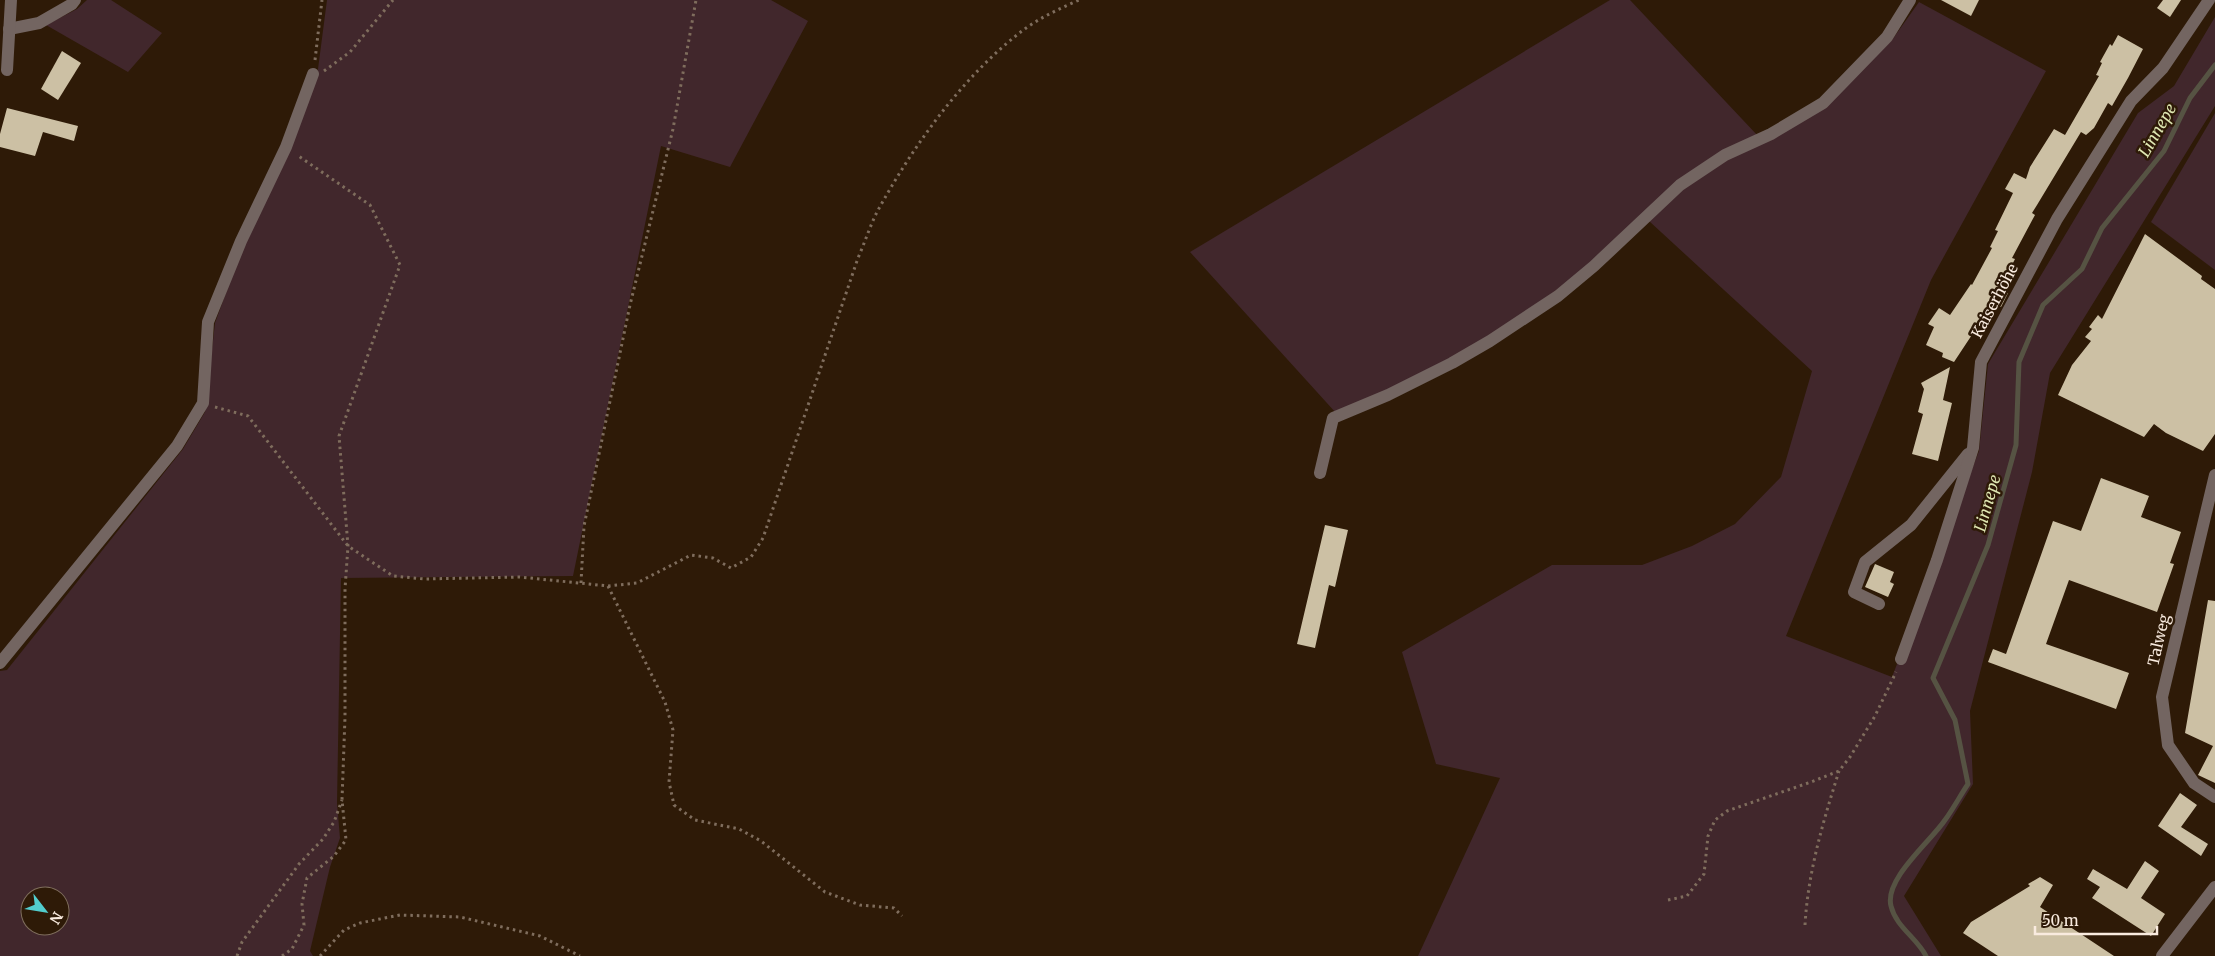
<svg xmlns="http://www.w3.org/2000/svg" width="2215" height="956" viewBox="0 0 2215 956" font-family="Merriweather,serif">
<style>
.green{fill:#41272c;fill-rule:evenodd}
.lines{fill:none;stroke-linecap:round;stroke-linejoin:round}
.stream{stroke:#565343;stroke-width:5}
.building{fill:#ccc0a4}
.path{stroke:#7f6d5d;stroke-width:3;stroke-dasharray:2.5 4;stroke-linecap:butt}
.minor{stroke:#736561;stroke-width:12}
.labels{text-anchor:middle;stroke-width:5;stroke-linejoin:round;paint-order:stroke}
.street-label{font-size:15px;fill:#f9ebdf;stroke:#2e1a07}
.water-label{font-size:16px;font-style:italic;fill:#e0e8b3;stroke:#2e1a07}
</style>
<rect width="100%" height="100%" fill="#2e1a07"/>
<g class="green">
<path d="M87,0H111L162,33L128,72L46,25L77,9Z"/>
<path d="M327,0H771L808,21L730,167L661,146L573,576L341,578L337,803L340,838L330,867L310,951L313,956H0V671L7,670L183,449L205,412L215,323L244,243L291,144L318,69ZM30,896H60V926H30Z"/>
<path d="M1610,0H1630L1758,136L1719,154L1586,267L1523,316L1427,372L1336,413L1190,252Z"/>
<path d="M1919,2L2046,71L1931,280L1786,636L1892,677L1979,451L1988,364L2138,113L2174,86L2215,17V106L2050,373L2032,472L1970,711L1973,784L1904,896L1941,956H1418L1500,778L1436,764L1402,652L1552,565H1642L1692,546L1735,524L1781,477L1812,371L1649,221L1679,191L1726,160L1823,108L1892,40Z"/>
<path d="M2215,113V270L2151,222Z"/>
</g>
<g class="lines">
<path class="stream" d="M1926,956C1917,938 1896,927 1891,906C1884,879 1931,841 1945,820C1953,809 1960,796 1968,784L1955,720L1933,678L1988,545L2016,445L2019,362L2043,305L2082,269L2102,228L2164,151L2190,98L2215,65"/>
</g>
<g class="building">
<path d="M1941,0H1979L1971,16Z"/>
<path d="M2163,0H2181L2170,17L2157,8Z"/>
<path d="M2118,35L2143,49L2128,78L2112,106L2108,103L2094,128L2086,135L2081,132L2037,205L2032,213L2035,215L2012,258L2015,259L2000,289L2008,293L2001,307L1993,303L1954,362L1942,357L1943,353L1926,345L1934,327L1928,324L1939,308L1950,315L1971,284L1972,285L1992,248L1990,247L1998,231L1995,230L2013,193L2005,189L2014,173L2026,179L2030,167L2054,129L2065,135L2099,76L2096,75L2102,63L2100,62L2110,44L2112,46Z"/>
<path d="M62,51L81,63L58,100L41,89Z"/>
<path d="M7,108L78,126L74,141L43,132L35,156L0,147V134Z"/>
<path d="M2145,234L2202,276L2201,279L2215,289V434L2203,451L2166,433L2154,424L2144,437L2058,395L2072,365L2091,341L2085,337L2092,329L2089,327L2098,315L2102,319Z"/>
<path d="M1950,367L1943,400L1952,403L1938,461L1912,454L1923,414L1918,412L1924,389L1921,383Z"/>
<path d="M2101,478L2149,496L2141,517L2181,532L2170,563L2174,564L2157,612L2069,580L2046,644L2129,673L2116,709L1988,662L1993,649L2006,654L2053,521L2081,531Z"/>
<path d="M1325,525L1348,530L1335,587L1329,585L1315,648L1297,644Z"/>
<path d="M1875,564L1894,572L1890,582L1894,584L1888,597L1865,587Z"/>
<path d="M2208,600L2215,601V783L2198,775L2213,746L2185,733Z"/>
<path d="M2180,793L2197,805L2181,827L2208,844L2201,856L2158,826Z"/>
<path d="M2145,861L2159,871L2141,898L2165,914L2151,936L2092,898L2100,887L2087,879L2093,869L2127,889Z"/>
<path d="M2040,877L2053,885L2040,907L2114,956H1998L1963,933L1971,922L2030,886L2028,884Z"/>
</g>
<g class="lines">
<g class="path">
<path d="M315,60L322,0"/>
<path d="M324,71L350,52L393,0"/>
<path d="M215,407L248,416L348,546L393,576L424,579L520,577L608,586L637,583L691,555L713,558L731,568L751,557L763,538L858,258C865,242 870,226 877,212C913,146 962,77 1022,31C1039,18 1059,9 1079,0"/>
<path d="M581,583L584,526L630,305L673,129L696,0"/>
<path d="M608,586L665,702L673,730L669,782L674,805L695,820L739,829L761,841L825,892L860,905L894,908L902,916"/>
<path d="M1668,900L1687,896L1704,874L1708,836L1715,820L1727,811L1811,782L1839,771L1850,757L1875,716L1896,672"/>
<path d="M1805,925C1808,872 1823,822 1839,771"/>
<path d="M237,956L242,942L299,864L323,839L334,822L342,800"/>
<path d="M282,956L292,949L304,925L302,904L307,878L334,856L346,840L342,800L345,717V589L348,546L339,436L400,265L370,205L297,155"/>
<path d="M320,956L344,930L360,923L400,915L460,917L540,936L580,956"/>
</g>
<g class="minor">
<path d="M9,29L39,23L72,4L75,0"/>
<path d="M7,70L11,0"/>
<path d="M1320,473L1333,418L1388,395L1452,363L1490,341L1558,296L1594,266L1680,185L1725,155L1771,134L1823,103L1887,37L1910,0"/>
<path d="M2215,475L2162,697L2168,745L2194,783L2215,797"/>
<path d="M1879,604L1854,592L1865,562L1911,525L1968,454"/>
<path d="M1901,659L1937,560L1973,448L1981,362L2057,219L2131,101L2163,68L2209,0"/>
<path d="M0,663L177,446L203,403L208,322L241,241L286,147L313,74"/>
<path d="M2162,956L2215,887"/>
</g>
</g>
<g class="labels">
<g class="street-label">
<text transform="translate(1995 301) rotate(-62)" y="5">Kaiserhöhe</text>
<text transform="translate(2159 640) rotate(-77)" y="5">Talweg</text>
</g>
<g class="water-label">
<text transform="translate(2157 130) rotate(-60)" y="6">Linnepe</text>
<text transform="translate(1987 503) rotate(-74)" y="6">Linnepe</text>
</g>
</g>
<g transform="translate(45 911) rotate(121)"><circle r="24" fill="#2e1a07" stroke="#7f6e5d"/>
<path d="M0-4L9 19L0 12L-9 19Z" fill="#52cdcd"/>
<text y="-8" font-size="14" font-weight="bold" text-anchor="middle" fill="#f9ebdf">N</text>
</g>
<path d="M2035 926v8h122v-8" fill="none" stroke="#f9ebdf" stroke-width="2.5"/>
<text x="2042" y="926" font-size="15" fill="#f9ebdf" stroke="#2e1a07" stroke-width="4" paint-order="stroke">50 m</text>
</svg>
